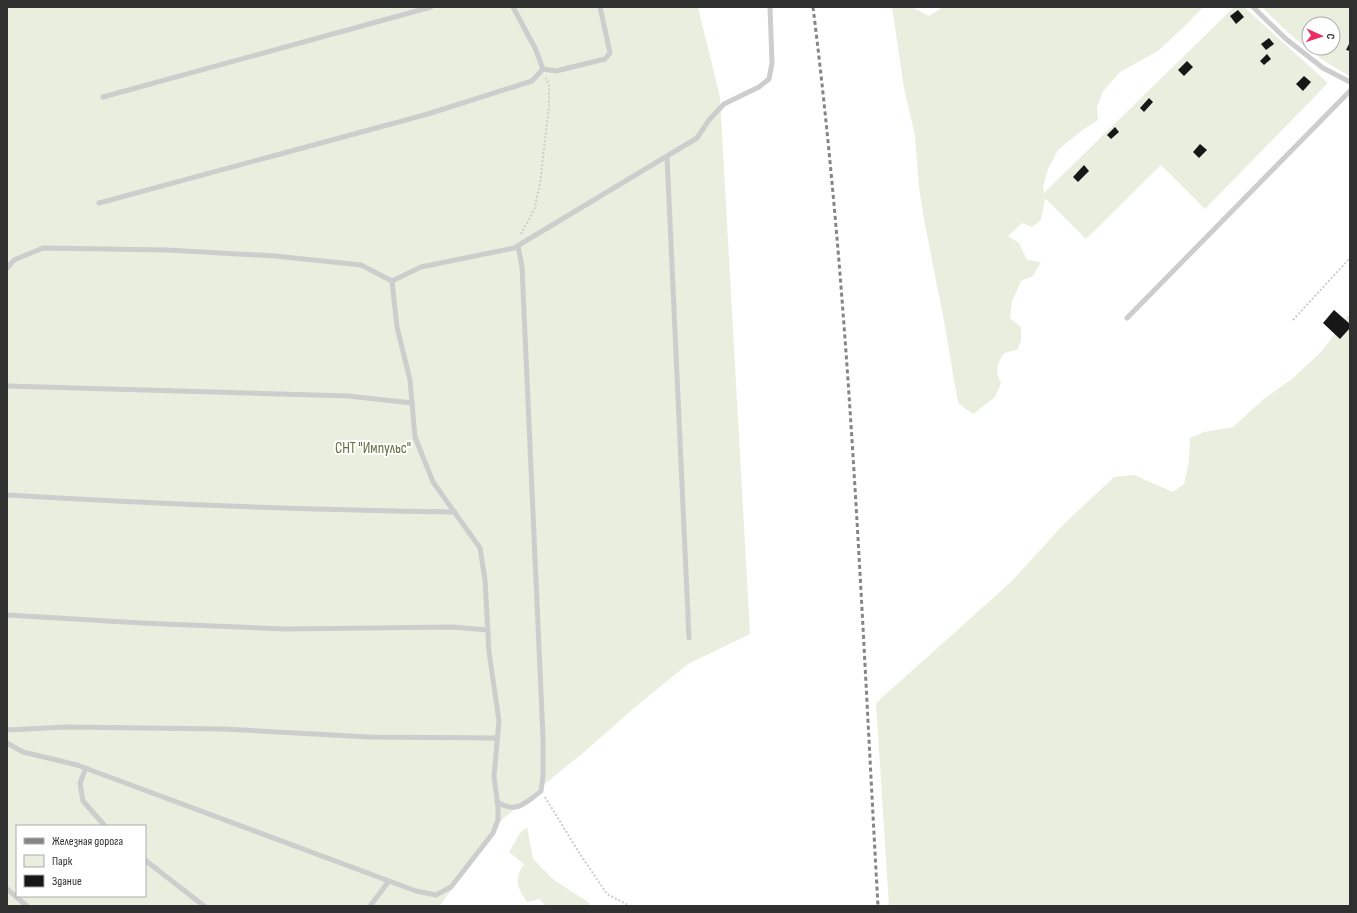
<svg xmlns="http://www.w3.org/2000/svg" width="1357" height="913" viewBox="0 0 1357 913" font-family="'Sofia Sans Condensed',sans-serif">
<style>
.green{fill:#eaeede;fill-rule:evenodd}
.building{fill:#171717}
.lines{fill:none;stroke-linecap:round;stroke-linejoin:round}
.path{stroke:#cdcdcd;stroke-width:2;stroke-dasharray:2 2;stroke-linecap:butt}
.service{stroke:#cdcdcd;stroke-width:5}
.rail{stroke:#858585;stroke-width:3;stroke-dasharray:4 3;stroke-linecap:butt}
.labels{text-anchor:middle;stroke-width:4;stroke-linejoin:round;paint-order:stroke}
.park-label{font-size:15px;fill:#5e6e3c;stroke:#fff}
</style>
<rect width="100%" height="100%" fill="#fff"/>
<g class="green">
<path d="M7,7H698L720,97L750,634L688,664L635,707L584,752L524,801L496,825L440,906H7ZM17,826H145V896H17Z"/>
<path d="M892,7H912L929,16L943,7H1203L1186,25L1158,51L1120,72L1103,91L1097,107L1098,120L1081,131L1058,150L1048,169L1043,187L1044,193L1234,7H1244L1328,83L1205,209L1161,165L1086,239L1045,198L1041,220L1032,227L1022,223L1008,236L1019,243L1027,260L1041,262L1033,276L1021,281L1012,301L1010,318L1021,327V341L1017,350L1004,353C997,365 994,370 1001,383L995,397L973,414L958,403L944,321L924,219L919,188L915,136L904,88Z"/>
<path d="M1262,7H1350V76C1316,58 1288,34 1262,7ZM1309,24H1333V48H1309Z"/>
<path d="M1350,313V906H889L876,703L1011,582L1064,524L1114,477L1134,475L1173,492L1184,484L1189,461L1190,438L1204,432L1233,427L1265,398L1292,379L1322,351Z"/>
<path d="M527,827L533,859L554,880L588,902L591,906H546L539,899L527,902C518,888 513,880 524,864L509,852L520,833Z"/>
</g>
<g class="building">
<path d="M1238,10L1244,17L1236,24L1230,16Z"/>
<path d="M1269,38L1274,44L1266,50L1261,44Z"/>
<path d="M1350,42V51L1346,50Z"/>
<path d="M1267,54L1271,59L1264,65L1260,61Z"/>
<path d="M1187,61L1193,67L1184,76L1178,70Z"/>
<path d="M1304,76L1311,82L1303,91L1296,84Z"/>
<path d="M1149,98L1153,102L1144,112L1140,108Z"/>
<path d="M1115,127L1119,132L1111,139L1107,135Z"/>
<path d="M1200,144L1207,150L1199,158L1193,152Z"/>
<path d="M1084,165L1089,171L1078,182L1073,177Z"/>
<path d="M1334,310L1350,324V328L1340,339L1323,323Z"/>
</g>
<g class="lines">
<g class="path">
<path d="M521,234L534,210L540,184L549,105V85L546,78"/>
<path d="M1293,320L1350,258"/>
<path d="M545,797L578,851L607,894L630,906"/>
</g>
<g class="service">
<path d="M513,7L535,48L543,69"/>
<path d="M1253,7L1286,39L1323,68L1350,82"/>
<path d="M103,97L431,7"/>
<path d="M667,156L689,638"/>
<path d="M99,203L428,114L532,81L543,69L556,71L605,59L610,53L600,7"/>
<path d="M7,268L14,260L43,248L167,250L275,256L361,265L392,281L421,267L514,248L697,138L709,120L724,104L759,87L769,79L772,63L770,7"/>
<path d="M1127,318L1350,91"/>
<path d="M7,386L348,396L412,403"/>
<path d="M7,495C156,504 305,510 455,512"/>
<path d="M7,615L141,623L285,629L452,627L488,630"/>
<path d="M7,730L67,727L224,729L370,737L497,738"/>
<path d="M7,743L23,752L77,765L416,891L436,895L451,887L493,833L498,820V807L494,776L499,721L489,652L485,580L480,548L433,482L415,437L410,380L397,327L392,281"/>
<path d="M86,768L80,783L83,801L105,826"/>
<path d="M497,802C517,814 525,803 541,791L543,776V737L522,267L518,246"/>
<path d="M145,860L204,906"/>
<path d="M7,889L27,906"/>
<path d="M370,906L389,881"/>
</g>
<path class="rail" d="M813,7C850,305 861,606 878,906"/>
</g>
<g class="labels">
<g class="park-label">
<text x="373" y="453">СНТ "Импульс"</text>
</g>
</g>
<rect width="1357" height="913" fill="none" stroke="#303030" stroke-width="16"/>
<rect x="16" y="825" width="130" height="72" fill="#ffffff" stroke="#acacac"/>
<rect x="24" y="838" width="20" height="6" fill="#858585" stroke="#acacac"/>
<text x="52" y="845" font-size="12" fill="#303030">Железная дорога</text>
<rect x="24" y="855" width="20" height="12" fill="#eaeede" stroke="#acacac"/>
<text x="52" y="865" font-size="12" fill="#303030">Парк</text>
<rect x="24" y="875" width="20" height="12" fill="#171717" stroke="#acacac"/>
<text x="52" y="885" font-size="12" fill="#303030">Здание</text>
<g transform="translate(1321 36) rotate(93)"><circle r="19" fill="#ffffff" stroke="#acacac"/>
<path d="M0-3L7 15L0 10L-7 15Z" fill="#eb2f65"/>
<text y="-6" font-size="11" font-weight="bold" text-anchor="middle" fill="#303030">С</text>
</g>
</svg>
